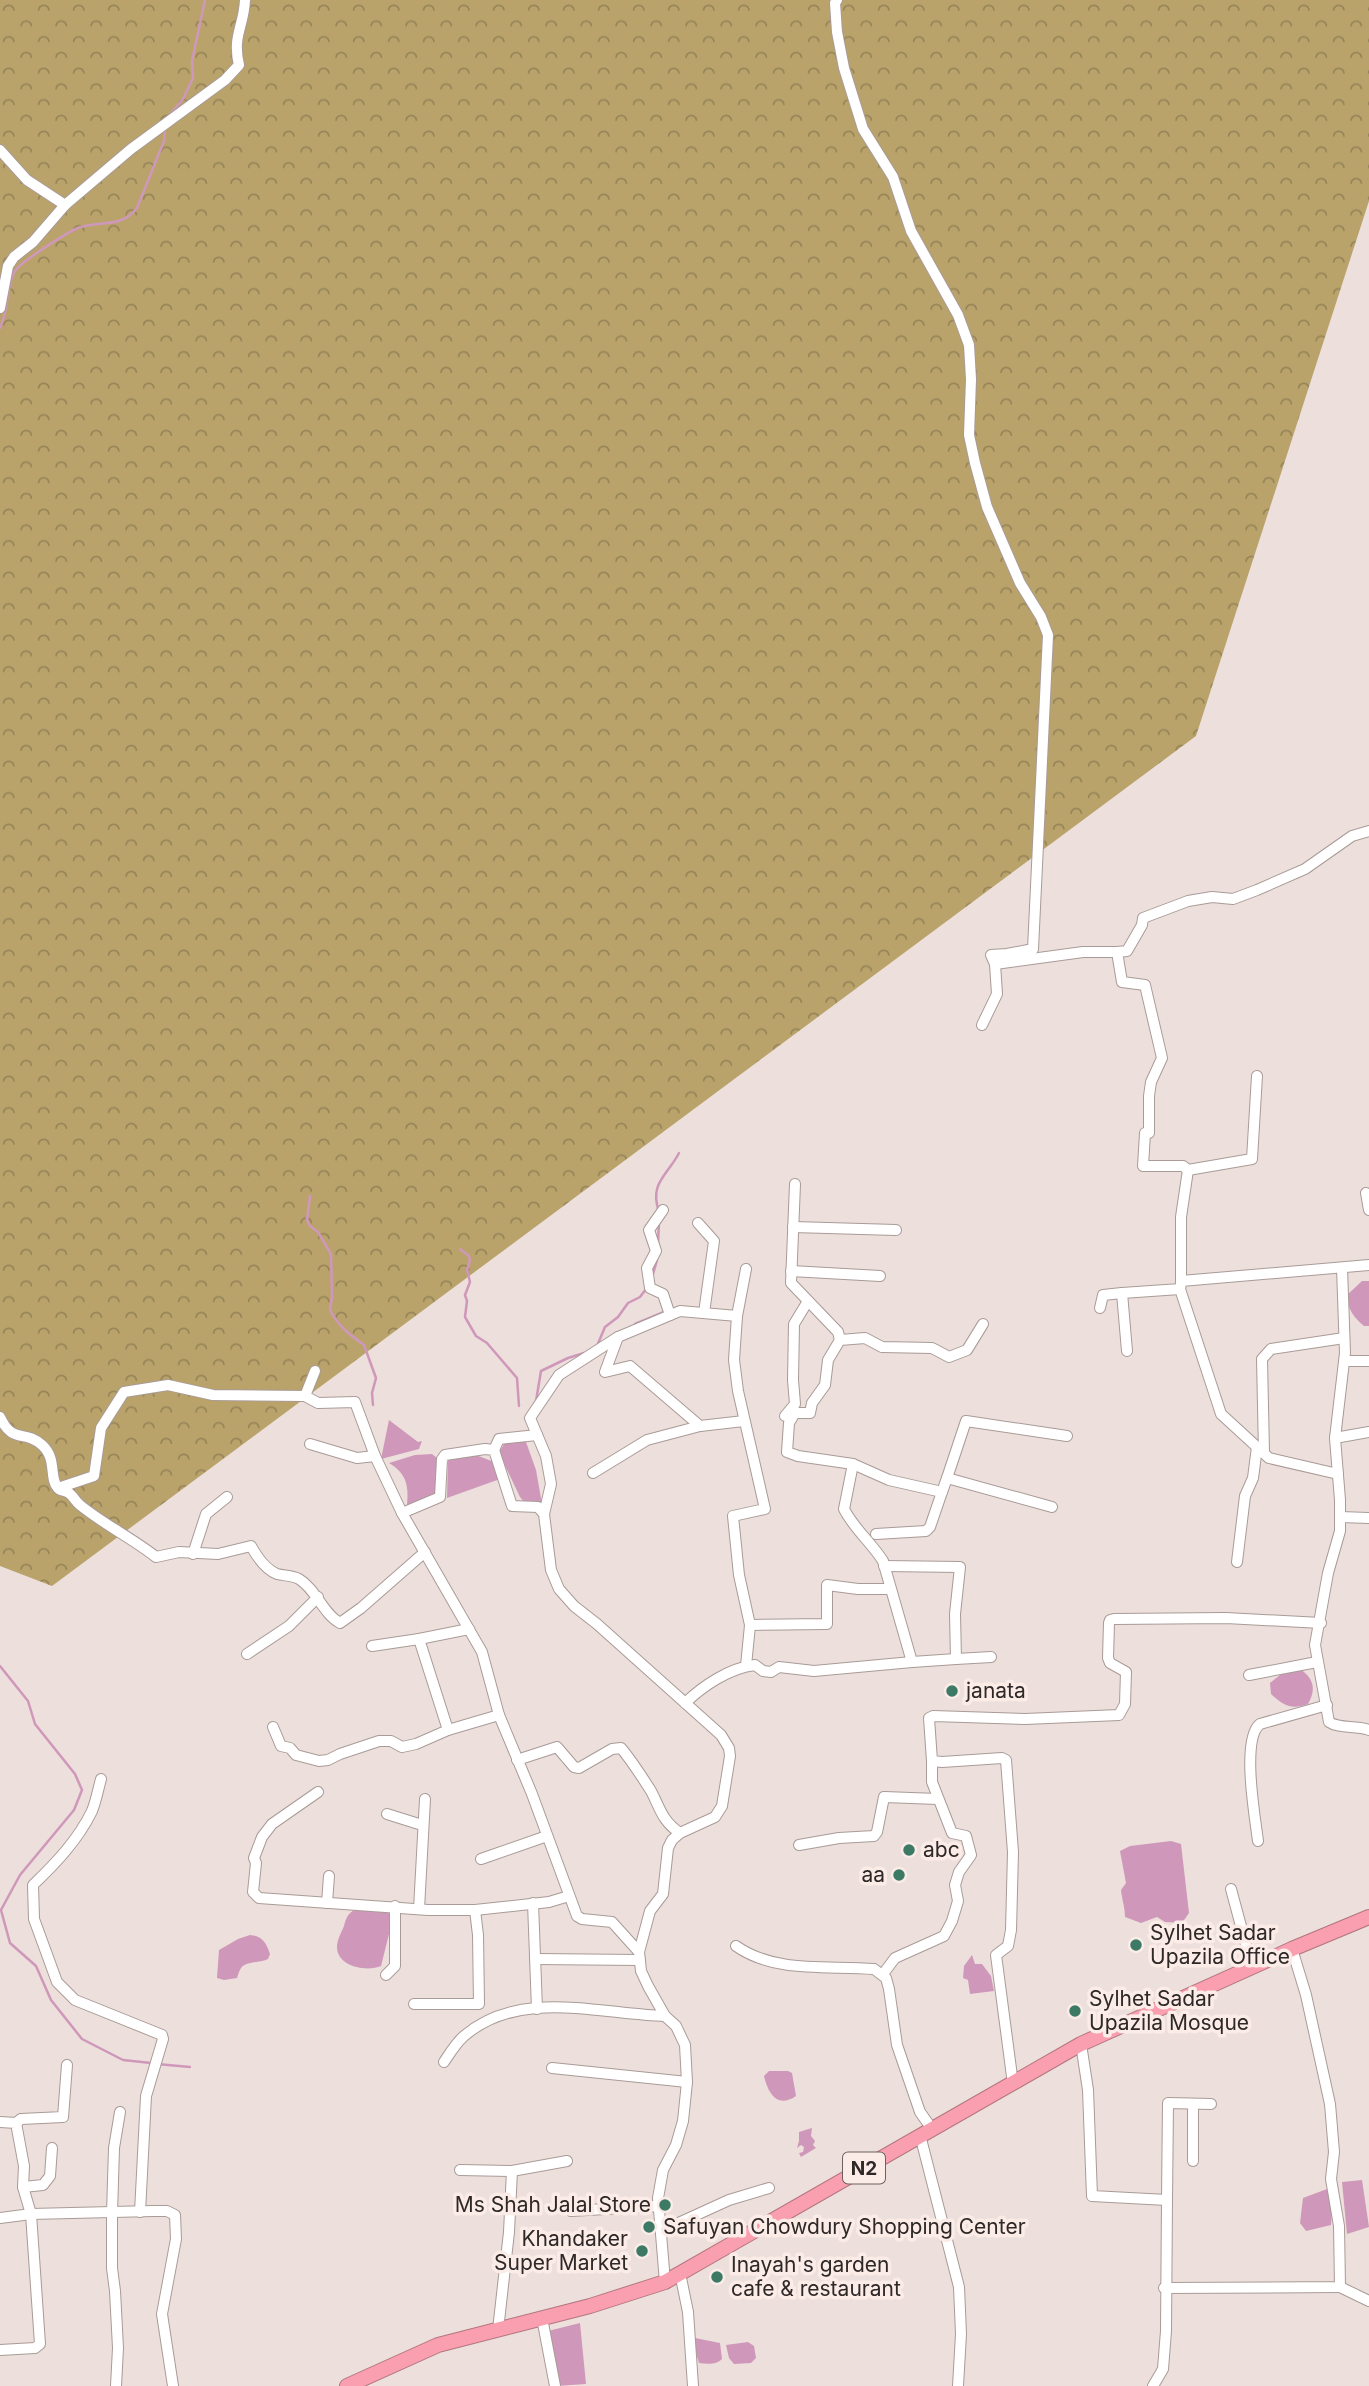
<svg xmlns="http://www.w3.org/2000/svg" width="1369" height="2386" viewBox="0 0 1369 2386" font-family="Inter,sans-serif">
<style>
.forest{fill:url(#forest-crowns)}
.water{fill:#cf98ba}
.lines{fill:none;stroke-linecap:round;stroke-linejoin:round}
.stream{stroke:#cf98ba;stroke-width:2.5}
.minor-casing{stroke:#a99b97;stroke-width:12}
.highway-casing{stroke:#b2757f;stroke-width:16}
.minor{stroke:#fff;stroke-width:10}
.highway{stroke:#f99faf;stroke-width:14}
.poi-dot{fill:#3d7a65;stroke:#fbece8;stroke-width:2.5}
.labels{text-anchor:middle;stroke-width:7;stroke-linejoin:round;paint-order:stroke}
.shield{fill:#fbece8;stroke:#6c6361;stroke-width:2}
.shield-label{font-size:19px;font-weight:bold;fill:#2e2827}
.poi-label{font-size:21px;fill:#2e2827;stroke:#fbece8;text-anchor:start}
</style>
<defs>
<pattern id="forest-crowns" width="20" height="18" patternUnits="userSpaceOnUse" patternTransform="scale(1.75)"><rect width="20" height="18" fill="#b9a36b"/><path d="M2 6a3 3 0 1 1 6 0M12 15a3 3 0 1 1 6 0" fill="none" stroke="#978558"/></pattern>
</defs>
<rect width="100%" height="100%" fill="#eddfdb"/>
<path class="forest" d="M0,0H1369V201L1196,736L52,1586L0,1566Z"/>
<g class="water">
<path d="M1362,1281H1369V1326H1364C1354,1318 1348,1309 1346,1296Z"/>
<path d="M389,1420L418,1442L422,1441L419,1449L381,1459Z"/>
<path d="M520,1442H526L536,1470L542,1504L525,1503L520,1497L501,1457L500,1451L504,1444Z"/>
<path d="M432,1454L438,1459L439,1494L407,1505C409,1485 406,1473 389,1463L415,1455Z"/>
<path d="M476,1455L494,1462L500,1479L447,1498L448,1459Z"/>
<path d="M1299,1668C1313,1678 1317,1688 1308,1704C1292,1710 1284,1706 1271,1694L1270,1683L1280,1675Z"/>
<path d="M1171,1841L1181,1844L1189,1913L1182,1923L1165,1922L1157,1917L1141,1923L1125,1917C1125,1907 1122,1900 1121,1890L1126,1883L1120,1851L1130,1846Z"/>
<path d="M356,1909L386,1910L391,1916L392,1922L381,1966C367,1972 337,1967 337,1947C337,1940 341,1933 344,1926C346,1918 348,1913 356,1909Z"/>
<path d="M250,1935C262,1936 266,1942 270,1954L268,1959C261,1963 246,1961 241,1968C239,1971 238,1975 237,1978L224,1980L217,1978L219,1950L238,1939Z"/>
<path d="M972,1955L975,1964H982L991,1976L994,1991L970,1994L968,1980L963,1978L964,1966Z"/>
<path d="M769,2071H788L792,2073L796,2096C777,2109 768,2093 764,2076Z"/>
<path d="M812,2128L811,2136L815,2141L813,2145L816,2148L801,2157L799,2153L803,2152L804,2147L801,2145L797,2148L799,2141V2132Z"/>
<path d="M1362,2180L1369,2227L1347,2234L1342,2182Z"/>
<path d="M1327,2189L1333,2194L1331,2225L1306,2231L1300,2223L1303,2198Z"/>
<path d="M580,2323L586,2384L556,2386L548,2331Z"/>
<path d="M695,2338L720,2343L722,2359C716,2365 708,2364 699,2363L696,2353Z"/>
<path d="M748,2342L754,2346L756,2358L751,2363L734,2364L729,2358L726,2345Z"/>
</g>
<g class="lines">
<g class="stream">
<path d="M166,119L183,99L193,78L192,61L205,0"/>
<path d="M0,328C9,310 6,285 15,271C22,261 66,233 78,228C99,220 121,229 137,208L164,141L165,129"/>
<path d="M310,1196L307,1220L310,1226L318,1232L331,1254L332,1297L330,1310C338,1326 350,1335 364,1345L376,1378L372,1393L373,1405"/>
<path d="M659,1212C649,1183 667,1176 679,1153"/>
<path d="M658,1243L659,1222"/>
<path d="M460,1249L469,1256L470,1261L467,1270L470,1282L465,1295L467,1301L465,1317L476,1336L487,1343L517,1378L519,1406"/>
<path d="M653,1274L657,1260"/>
<path d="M635,1324L664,1312"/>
<path d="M597,1346L605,1327L618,1317L628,1303L640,1297L646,1289"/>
<path d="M536,1401L541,1371L568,1358L584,1353"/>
<path d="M0,1666L28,1701L35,1724L75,1774L82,1790L74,1810L20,1875L1,1910L10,1943L36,1966L51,2000L82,2039L123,2060L151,2063"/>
<path d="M157,2064L190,2067"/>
</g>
<defs>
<g id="minor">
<path d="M837,0L835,3L837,32L844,68L863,129L893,177L911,231L958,315L969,345L971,379L969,435L975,463L987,507L1020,583L1041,617L1048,635L1033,949L1007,954L991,955L995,964L1083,952H1117"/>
<path d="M0,150L27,180L65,205"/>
<path d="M0,308L8,266L14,257L33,242L65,205L131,149L225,80L239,65C232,36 244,26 245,0"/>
<path d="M1369,831L1352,836L1305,869L1257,890L1233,899L1212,897L1188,901L1143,918L1142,925L1127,951L1117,952L1122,982L1145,985L1162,1058L1151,1082L1149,1096V1133H1145L1143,1166H1183L1188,1170L1181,1217V1281L1369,1265"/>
<path d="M982,1025L997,994L995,964"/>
<path d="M1188,1170L1252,1159L1257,1076"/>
<path d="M795,1184L791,1283L838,1332L840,1340L828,1360L825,1385L812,1403L810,1413H795L789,1423L787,1452L798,1456L853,1464L844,1509C854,1529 871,1542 883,1561L912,1662L956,1659"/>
<path d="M1366,1193L1369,1210"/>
<path d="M663,1210L649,1230L656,1251L647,1268L650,1288L663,1294L670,1315"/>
<path d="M698,1223L714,1241L704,1313"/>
<path d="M793,1227L896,1230"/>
<path d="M1342,1268L1345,1353L1335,1438L1340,1500V1531L1328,1573L1315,1645L1329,1722C1339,1729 1356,1725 1369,1730"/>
<path d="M791,1271L880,1276"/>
<path d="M1180,1289L1221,1414L1269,1458L1338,1474"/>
<path d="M1100,1308L1103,1295L1122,1293"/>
<path d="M737,1316L746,1269"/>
<path d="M840,1340L865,1338L882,1347L932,1348L949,1357L967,1350L983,1324"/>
<path d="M1127,1351L1122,1293L1180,1289L1181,1283"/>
<path d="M1344,1361H1369"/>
<path d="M315,1371L305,1396L318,1403L355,1402L375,1456"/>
<path d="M785,1416L795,1404L793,1380L794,1324L808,1301"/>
<path d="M0,1417C13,1445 24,1429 42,1445C58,1459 48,1480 59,1489C62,1491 66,1491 69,1493C73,1496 76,1502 80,1505C103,1524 132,1538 156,1557L179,1552L218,1554L251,1546C257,1557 265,1569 277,1574C284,1576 292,1575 299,1579C316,1589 323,1614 340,1623L361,1608L425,1552"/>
<path d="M700,1426L630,1366L605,1372L618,1337L680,1311L737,1316L734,1360L738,1391L765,1509L733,1516L739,1575L750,1625L746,1666"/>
<path d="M1335,1438L1369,1432"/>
<path d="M310,1444L357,1458L375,1456L402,1513"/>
<path d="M494,1450L499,1439L537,1435"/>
<path d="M1264,1453L1262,1359L1271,1349L1344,1338"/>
<path d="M853,1464L889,1480L942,1492L947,1478L1052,1507"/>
<path d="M593,1473L647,1440L700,1426L744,1421"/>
<path d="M947,1478L966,1421L1067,1436"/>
<path d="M58,1488L94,1476L101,1428L124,1392L168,1385L213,1395L305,1396"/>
<path d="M544,1514L551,1484L546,1456L530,1418L559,1375L618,1337"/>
<path d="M1340,1517L1369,1518"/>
<path d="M876,1534L926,1531L930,1527L942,1492"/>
<path d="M193,1554L206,1514L227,1497"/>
<path d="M1237,1562L1245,1496L1253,1478L1257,1447"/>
<path d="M884,1566L960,1567L955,1614L956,1659L991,1657"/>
<path d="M750,1625L827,1624V1585L858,1589H890"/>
<path d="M469,1629L419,1639L448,1730L499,1715"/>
<path d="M372,1646L419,1639"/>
<path d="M247,1654L289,1626L318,1597"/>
<path d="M1249,1675L1317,1662"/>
<path d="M685,1703C703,1686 729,1668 755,1665L763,1671L771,1672L779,1667L814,1671L912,1662"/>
<path d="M273,1727L281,1746L290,1748L296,1755L319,1761L328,1760L340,1754L379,1741H391L402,1747L416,1744L448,1730"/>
<path d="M517,1760L557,1747L574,1767L579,1768L612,1749L621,1748C632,1761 642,1777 651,1791C660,1808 662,1821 680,1833"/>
<path d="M101,1779C98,1790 96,1801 92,1811C78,1840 55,1864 33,1885L34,1919L57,1982L75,2000L162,2035L163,2039L146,2096L140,2212"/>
<path d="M318,1792L272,1824L262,1837L254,1858L256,1863L253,1892L259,1898L428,1910H475L549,1902L569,1896"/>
<path d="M387,1814L422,1825"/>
<path d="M1258,1841C1255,1817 1241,1739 1260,1724L1327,1705"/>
<path d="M799,1845L839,1838L874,1836L877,1832L884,1797L938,1799"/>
<path d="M481,1859L547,1836"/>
<path d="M1231,1889L1252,1967"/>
<path d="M327,1903L329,1876"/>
<path d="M533,1903L537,2009"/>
<path d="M419,1909L425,1799"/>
<path d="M736,1946C776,1974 829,1965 874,1969L886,1978L889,1989L897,2045L920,2112L932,2129"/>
<path d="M639,1952L612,1922L582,1919L577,1916L532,1794L499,1715L482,1652L402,1513L440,1497L442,1459L445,1455L485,1449L494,1450L512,1506L538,1507L544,1514L551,1570L559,1589L574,1606L597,1624L721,1735L729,1748L730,1756L722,1806L715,1817L680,1833L672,1840L668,1848L663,1894L650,1911L639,1952L641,1971L648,1986L665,2016L676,2026L685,2045L687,2082L683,2121L676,2145L663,2170L658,2198L665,2282"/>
<path d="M535,1959L640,1960"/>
<path d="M883,1974L895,1958L944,1936L952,1921L958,1901L955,1885L959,1872L971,1855L966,1836L952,1833L932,1782V1761"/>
<path d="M386,1975L395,1966V1906"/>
<path d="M414,2004H479L478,1935L475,1910"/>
<path d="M1081,2044L1088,2090L1092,2196L1167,2200L1166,2331L1163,2369L1153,2386"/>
<path d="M444,2062C450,2053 456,2043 464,2036C520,1988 599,2014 665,2016"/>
<path d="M552,2068L687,2082"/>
<path d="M1013,2084L996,1955L1008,1946L1011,1930L1013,1852L1006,1760L1002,1758L942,1762L932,1761L929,1718L933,1716L1025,1719L1119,1715L1125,1704L1126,1672L1110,1663L1108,1658L1109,1623L1110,1620L1114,1619L1226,1618L1321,1623"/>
<path d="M1193,2104V2161"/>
<path d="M0,2122L16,2123L24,2166L23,2187L31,2214L40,2344L35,2348L0,2350"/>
<path d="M16,2123L21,2119L63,2117L67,2065"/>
<path d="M920,2135L959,2287L961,2334L958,2386"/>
<path d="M460,2170L512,2171"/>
<path d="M23,2187L43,2185L50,2176L52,2148"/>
<path d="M1167,2200L1168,2103L1211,2104"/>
<path d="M571,2211L658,2206"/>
<path d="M0,2218L31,2214L153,2211H167L175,2215L176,2239L162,2314L173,2386"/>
<path d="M661,2231L729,2200L769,2188"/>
<path d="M680,2273L688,2312L693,2386"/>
<path d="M1340,2287L1369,2301"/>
<path d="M1164,2288L1340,2287L1339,2226L1331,2179L1334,2152L1330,2104L1306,1995L1292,1949"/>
<path d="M542,2318L555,2386"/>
<path d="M498,2330L509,2232L512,2171L567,2161"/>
<path d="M116,2386L118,2348L115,2291L112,2268V2214L114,2148L120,2112"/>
</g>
<path id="highway" d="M347,2386L438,2345L590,2306L665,2282L1081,2044L1292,1949L1369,1917"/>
</defs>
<use href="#minor" class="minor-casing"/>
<use href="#highway" class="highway-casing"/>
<use href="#minor" class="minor"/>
<use href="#highway" class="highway"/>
</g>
<g class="poi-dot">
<circle cx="952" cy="1691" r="7"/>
<circle cx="909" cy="1850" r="7"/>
<circle cx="899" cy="1875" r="7"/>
<circle cx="1136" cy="1945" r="7"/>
<circle cx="1075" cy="2011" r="7"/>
<circle cx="665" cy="2205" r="7"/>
<circle cx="649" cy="2227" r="7"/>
<circle cx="642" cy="2251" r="7"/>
<circle cx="717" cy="2277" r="7"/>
</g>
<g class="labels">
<rect class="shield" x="843" y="2152.5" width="42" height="31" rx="5"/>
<g class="shield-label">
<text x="864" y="2175">N2</text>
</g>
<g class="poi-label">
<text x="966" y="1698">janata</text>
<text x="923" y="1857">abc</text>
<text x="885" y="1882" text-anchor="end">aa</text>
<text x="1150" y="1940">Sylhet Sadar<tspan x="1150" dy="24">Upazila Office</tspan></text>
<text x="1089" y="2006">Sylhet Sadar<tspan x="1089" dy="24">Upazila Mosque</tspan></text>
<text x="651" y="2212" text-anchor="end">Ms Shah Jalal Store</text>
<text x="663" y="2234">Safuyan Chowdury Shopping Center</text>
<text x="628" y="2246" text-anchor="end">Khandaker<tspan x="628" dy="24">Super Market</tspan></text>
<text x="731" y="2272">Inayah's garden<tspan x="731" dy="24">cafe &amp; restaurant</tspan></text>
</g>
</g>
</svg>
